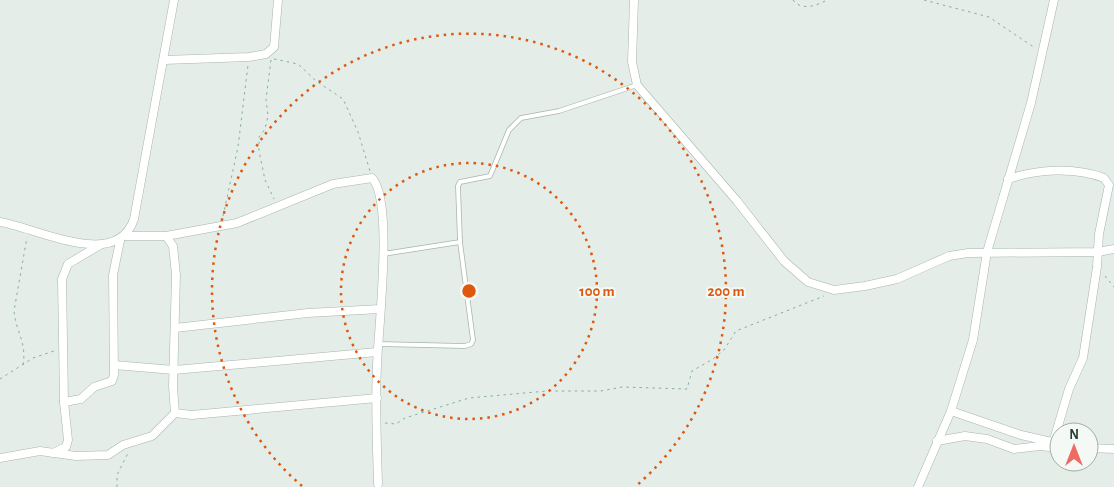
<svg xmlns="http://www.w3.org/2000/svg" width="1114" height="487" viewBox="0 0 1114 487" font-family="'Alegreya Sans',sans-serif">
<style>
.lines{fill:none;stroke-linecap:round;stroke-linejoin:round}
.service-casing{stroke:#a7b5ad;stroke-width:5.5}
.minor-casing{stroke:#a7b5ad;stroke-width:9}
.path{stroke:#85b09b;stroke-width:1;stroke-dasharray:2.5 4;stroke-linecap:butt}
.service{stroke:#fff;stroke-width:4}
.minor{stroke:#fff;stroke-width:8}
.ring{fill:none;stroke:#de580e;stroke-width:2.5;stroke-dasharray:2.5 5}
.centre{fill:#de580e;stroke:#f4f9f6;stroke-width:2.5}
.ring-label{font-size:15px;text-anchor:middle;font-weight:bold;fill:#de580e;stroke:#f4f9f6;stroke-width:4;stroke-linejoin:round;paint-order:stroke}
</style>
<rect width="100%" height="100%" fill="#e4ede7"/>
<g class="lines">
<defs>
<g id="service">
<path d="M383,254L460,242L458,186L460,182L490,176L509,130L521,118L559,111L637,85"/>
<path d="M378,344L465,346L471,344L473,340L460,242"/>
</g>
<g id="minor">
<path d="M634,0L632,62L637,85L737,201L784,261L808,282L834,290L865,286L897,279L949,256L968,253L1098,252L1114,249"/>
<path d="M164,60L249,57L266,54L274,47L278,0"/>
<path d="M1008,179C1038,169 1074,167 1104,178L1109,185L1099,234L1097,267L1083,358L1069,389L1053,443"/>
<path d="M0,222C37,228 117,271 134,219L174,0"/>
<path d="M126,236H166L237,223L333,184L372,178C394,201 378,330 377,366C375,405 377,445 378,484"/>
<path d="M166,236L173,246L176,275L173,387L175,413L192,415L377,398"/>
<path d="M175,328L308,313L380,309"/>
<path d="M114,365L174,370L377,352"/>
<path d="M64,402L81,399L94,387L112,381L114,375L113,275L120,241"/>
<path d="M951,411L1021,435L1056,443"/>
<path d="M937,441L965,436L987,439L1014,449L1040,446L1059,448"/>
<path d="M1089,448L1114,449"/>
<path d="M53,453L66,447L68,440L64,402L62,279L68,264L100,245"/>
<path d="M0,458L40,451L76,456L108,455L123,445L152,436L175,413"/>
<path d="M918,487L951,411L973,340L987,252L1031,103L1054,0"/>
</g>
</defs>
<use href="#service" class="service-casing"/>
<use href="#minor" class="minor-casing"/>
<g class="path">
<path d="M793,0C801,11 816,6 827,0"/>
<path d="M924,0L989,17L1035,48"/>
<path d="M274,59L298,64L316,81L343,99L358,132L370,171"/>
<path d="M271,60L266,99L268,116L265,129L259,137V151L265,180L274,199"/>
<path d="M223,216L238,147L248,65"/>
<path d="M1105,276L1114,287"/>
<path d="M23,365C27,343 16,332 14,311L27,237"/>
<path d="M0,379L33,358L54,351"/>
<path d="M385,423L396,424L405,418L469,398L547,391H601L622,387L687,389L692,371L713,359L724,350L736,331L824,296"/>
<path d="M117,487V475L128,453"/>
</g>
<use href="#service" class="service"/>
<use href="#minor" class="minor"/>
</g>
<g class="ring">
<circle cx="469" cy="291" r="128"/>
<path d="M302 486A257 257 0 1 1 636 486"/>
</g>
<circle cx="469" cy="291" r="8" class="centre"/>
<g class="ring-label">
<text x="597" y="296">100 m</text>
<text x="726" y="296">200 m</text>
</g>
<g transform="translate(1074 447)"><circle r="24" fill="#f4f9f6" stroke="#a1aea8"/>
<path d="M0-4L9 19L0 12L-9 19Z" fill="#ee6b61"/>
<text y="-8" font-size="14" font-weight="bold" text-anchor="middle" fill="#243e32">N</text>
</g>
</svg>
